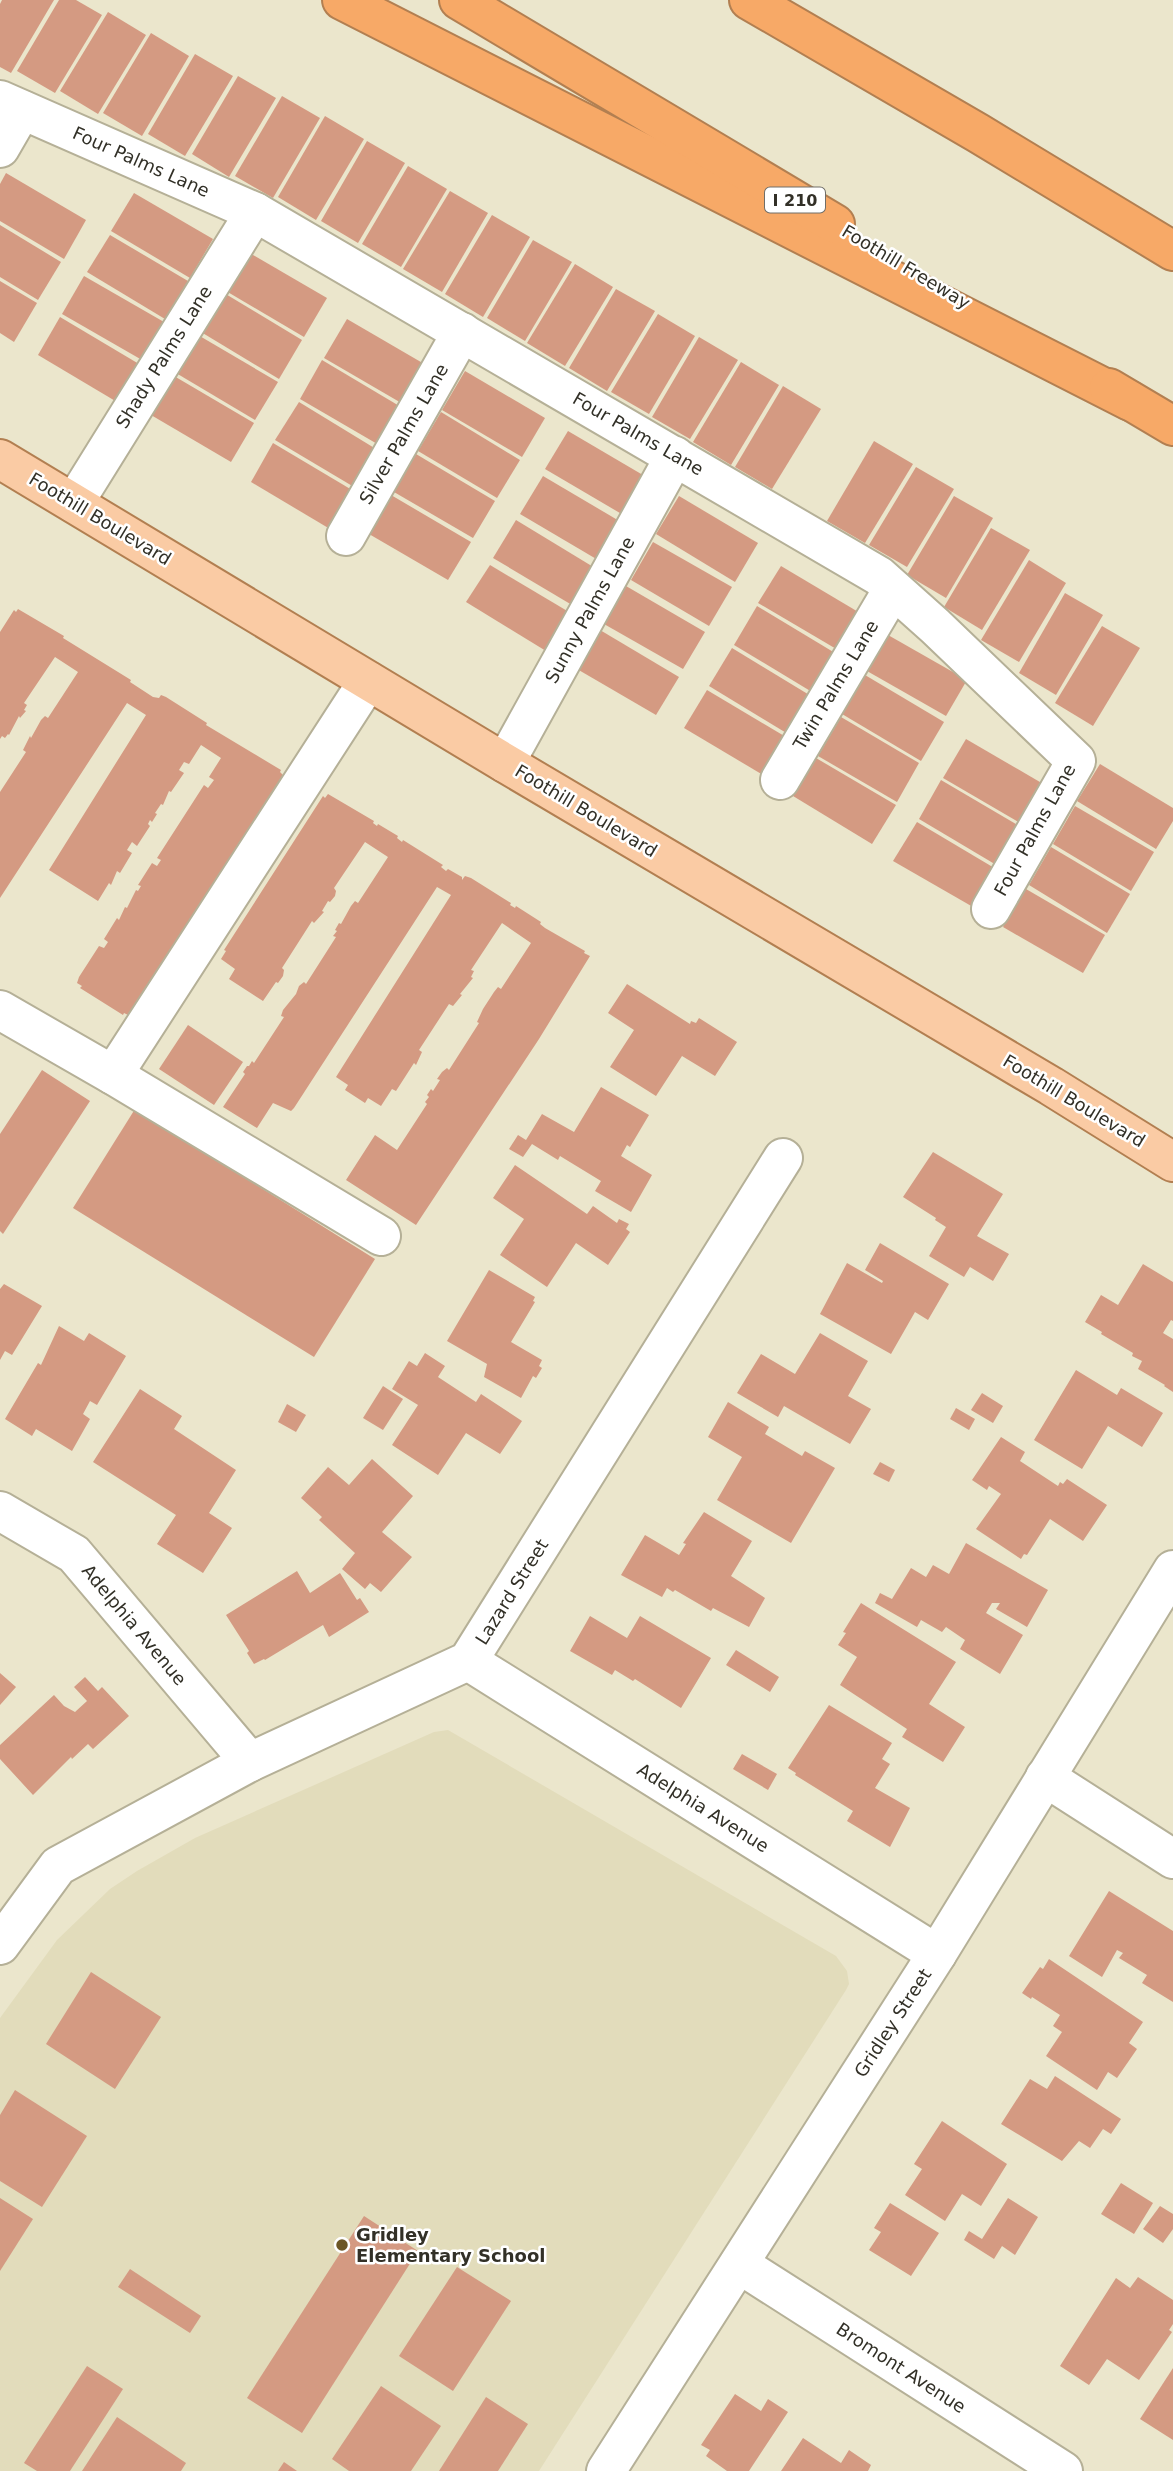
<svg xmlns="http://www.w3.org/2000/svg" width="1173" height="2471" viewBox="0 0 1173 2471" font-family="'DejaVu Sans',sans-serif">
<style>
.built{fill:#e2dcbb}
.building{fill:#d49a82}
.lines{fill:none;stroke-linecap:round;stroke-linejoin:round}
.minor-casing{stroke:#b5b097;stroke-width:42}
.major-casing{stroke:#b27f51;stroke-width:42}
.highway-casing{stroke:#b27f51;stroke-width:42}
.minor{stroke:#fff;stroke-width:38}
.major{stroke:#facba4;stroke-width:38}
.highway{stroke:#f7a967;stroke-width:38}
.poi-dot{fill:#6c5625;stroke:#fff;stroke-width:2.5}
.labels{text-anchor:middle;stroke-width:5;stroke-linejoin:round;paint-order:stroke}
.shield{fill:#fff;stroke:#706e68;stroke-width:2}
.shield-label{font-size:16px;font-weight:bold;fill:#323027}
.street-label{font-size:18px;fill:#323027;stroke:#fff}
.poi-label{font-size:18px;font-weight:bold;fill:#323027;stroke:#fff;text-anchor:start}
</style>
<rect width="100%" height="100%" fill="#ebe6cc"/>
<path class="built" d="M448,1730L836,1956L847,1971L849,1984L846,1990L539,2471H0V2018L57,1940L110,1889L137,1871L195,1838L434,1732Z"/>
<g class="building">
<path d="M2,0H54L11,73L0,67V4Z"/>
<path d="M59,0H76L102,15L55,93L17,71Z"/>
<path d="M108,12L146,35L98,114L60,91Z"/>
<path d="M151,33L189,56L142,136L103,113Z"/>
<path d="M195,54L233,76L185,156L148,134Z"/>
<path d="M238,76L276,98L229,177L192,154Z"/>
<path d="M282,96L320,118L273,198L235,176Z"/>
<path d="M325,116L364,139L316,220L278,197Z"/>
<path d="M367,141L405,163L358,243L321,221Z"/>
<path d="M408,166L447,189L401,267L362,244Z"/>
<path d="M6,173L86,220L64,259L0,221V184Z"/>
<path d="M450,191L488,213L442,292L403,269Z"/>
<path d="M134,193L213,239L190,278L111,231Z"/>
<path d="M492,215L530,237L483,317L445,294Z"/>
<path d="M0,225L61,262L38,300L0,277Z"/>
<path d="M110,235L188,281L165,319L87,272Z"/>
<path d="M533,240L572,262L525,341L487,318Z"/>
<path d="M248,252L327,298L304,337L226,291Z"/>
<path d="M575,264L613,287L565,366L527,343Z"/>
<path d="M84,276L164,322L142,360L62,314Z"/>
<path d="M0,281L37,303L14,342L0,333Z"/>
<path d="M616,289L655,311L607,391L569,368Z"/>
<path d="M224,293L302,340L279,379L201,332Z"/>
<path d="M658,314L695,336L649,414L611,392Z"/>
<path d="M60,317L139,364L117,402L38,355Z"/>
<path d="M347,319L426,365L403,404L324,358Z"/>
<path d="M198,335L278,382L255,420L176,373Z"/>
<path d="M699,337L738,360L690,439L652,417Z"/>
<path d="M322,360L401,407L379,445L300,399Z"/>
<path d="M741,362L779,385L731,465L693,442Z"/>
<path d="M465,371L545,418L522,457L442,410Z"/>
<path d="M174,376L254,423L231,462L151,415Z"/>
<path d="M783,386L821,409L772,489L735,467Z"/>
<path d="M299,402L376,449L354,487L275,440Z"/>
<path d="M441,412L520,460L497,498L418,451Z"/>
<path d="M568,431L648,478L625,516L545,469Z"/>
<path d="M874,441L913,464L865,543L827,521Z"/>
<path d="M273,443L352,490L330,529L251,482Z"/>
<path d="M416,454L495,501L473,538L394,492Z"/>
<path d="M916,467L954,489L907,567L869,545Z"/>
<path d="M543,476L621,522L598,560L520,514Z"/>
<path d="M391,495L471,542L448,580L369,534Z"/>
<path d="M679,496L758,543L735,582L656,534Z"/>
<path d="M954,496L993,518L946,598L907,575Z"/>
<path d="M516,520L595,568L572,605L493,558Z"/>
<path d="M991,528L1030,550L982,630L944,607Z"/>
<path d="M653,542L732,587L709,626L631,580Z"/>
<path d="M1029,560L1066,583L1019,662L981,640Z"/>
<path d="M490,565L569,612L546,651L466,602Z"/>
<path d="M781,566L860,613L838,650L758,603Z"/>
<path d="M626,586L705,632L683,669L604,624Z"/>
<path d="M1065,593L1103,615L1056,695L1019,673Z"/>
<path d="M757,606L835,653L812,692L734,645Z"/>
<path d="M18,609L64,636L63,638L131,680L130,682L153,697L159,698L161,695L166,697L207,723L206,725L281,770L280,772L283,775L282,780L233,856L128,1015L124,1013L123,1015L80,988L82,986L77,983L79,977L99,946L104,948L108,942L104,939L117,918L119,920L125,907L127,908L136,890L138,891L141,886L138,885L152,863L157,866L161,860L157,858L204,785L208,788L214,780L209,777L221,758L201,745L189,764L184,762L179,770L184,773L171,792L169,791L163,805L161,804L155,813L157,814L152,822L150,820L148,824L150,826L137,846L132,842L127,850L132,853L120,873L117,871L111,885L109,883L98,901L49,870L146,715L127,703L0,898V792L26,752L23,750L30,736L31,738L41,720L45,716L48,718L78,672L55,657L24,703L27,705L24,710L26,711L20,718L19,716L9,735L8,734L5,738L2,736L0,739V632L14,610L16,612Z"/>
<path d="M1102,626L1140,648L1093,726L1055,703Z"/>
<path d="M600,630L679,677L656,715L577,669Z"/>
<path d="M888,635L967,680L946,716L867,671Z"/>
<path d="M732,648L811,696L788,734L709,686Z"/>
<path d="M865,675L944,722L921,761L842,714Z"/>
<path d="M707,690L786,737L763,775L684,728Z"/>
<path d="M841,717L919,763L897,802L818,756Z"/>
<path d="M966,739L1045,785L1022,824L943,778Z"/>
<path d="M816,758L896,805L872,844L793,796Z"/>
<path d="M1100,764L1173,808V821L1156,849L1077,801Z"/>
<path d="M941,780L1021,827L998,866L919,819Z"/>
<path d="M328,794L374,821L373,823L377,826L378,824L398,836L397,838L402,842L403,840L443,865L441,867L446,871L448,869L462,877V880L465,876L471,878L511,903L510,905L515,908L516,906L541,922L540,924L545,928L585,951L584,953L590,956L539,1039L416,1225L346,1180L375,1135L397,1150L427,1104L425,1102L429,1097L427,1095L431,1089L433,1091L440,1080L437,1079L442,1072L447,1068L449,1070L479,1023L477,1022L483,1009L494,992L498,987L501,989L531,943L502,923L471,970L474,971L471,977L473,978L460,994L462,995L453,1006L449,1004L419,1050L422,1052L416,1065L414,1063L396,1091L392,1089L381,1106L368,1098L365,1103L345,1090L348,1085L336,1077L451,895L437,887L294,1108L291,1111L273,1103L257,1128L223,1107L245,1074L243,1072L247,1066H249L252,1061L254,1063L284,1017L281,1016L283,1010L296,994L299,986L304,982L306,984L336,937L333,936L337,931L335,930L339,923L341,924L351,906L355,901L358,903L388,857L365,842L334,888L336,891L335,896L330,902L328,901L322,911L324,912L314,923L312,921L282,968L284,970L283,976L278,983L276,982L263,1001L229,979L235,969L221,959L226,951L224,950L323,796L325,798Z"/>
<path d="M1075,806L1154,852L1131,891L1053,844Z"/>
<path d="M917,822L996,869L973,907L893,861Z"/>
<path d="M1051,847L1130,894L1107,933L1029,885Z"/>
<path d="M1026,889L1105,935L1083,973L1003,927Z"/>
<path d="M627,984L690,1024L691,1021L696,1023L699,1018L737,1042L715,1076L682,1056L656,1096L610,1067L634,1030L608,1013Z"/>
<path d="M188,1025L243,1062L214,1105L159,1069Z"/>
<path d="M42,1070L90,1101L3,1234L0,1231V1134Z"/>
<path d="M601,1087L649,1115L630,1147L627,1145L621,1156L652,1175L631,1212L595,1191L601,1181L560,1156L558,1160L532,1144L523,1157L509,1149L518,1135L526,1140L542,1114L574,1132Z"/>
<path d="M135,1109L375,1259L314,1357L73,1208Z"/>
<path d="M933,1152L1003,1194L977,1236L1009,1254L993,1281L970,1267L964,1277L929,1256L946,1227L935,1220L936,1218L903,1197Z"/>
<path d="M515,1165L587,1214L593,1206L617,1223L619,1219L629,1224L626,1229L630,1232L608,1265L576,1243L547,1287L500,1255L524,1219L493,1198Z"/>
<path d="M880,1243L949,1284L928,1320L915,1312L891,1354L820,1314L847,1263L882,1283L883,1281L865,1270Z"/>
<path d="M1143,1264L1173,1282V1321L1171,1320L1163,1333L1173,1339V1392L1164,1386L1165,1385L1138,1369L1142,1361L1132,1356L1133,1353L1101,1334L1102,1332L1085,1322L1101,1295L1118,1305Z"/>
<path d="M489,1270L535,1297L533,1301L535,1302L511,1342L542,1360L539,1366L542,1368L536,1378L533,1376L521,1398L484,1377L487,1364L447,1341Z"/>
<path d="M4,1284L42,1306L12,1355L5,1351L0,1360V1289Z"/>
<path d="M59,1326L84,1341L89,1333L126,1356L97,1405L90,1401L83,1414L90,1419L72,1451L36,1429L32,1436L5,1419L38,1363L41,1365Z"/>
<path d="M820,1333L868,1361L848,1396L871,1409L850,1444L784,1406L778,1417L737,1393L761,1354L795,1374Z"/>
<path d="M425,1353L445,1366L438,1377L476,1402L481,1394L522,1421L500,1454L466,1433L438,1475L392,1445L418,1405L392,1389L409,1361L417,1366Z"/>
<path d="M1076,1370L1117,1395L1121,1388L1163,1413L1142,1447L1108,1426L1082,1469L1034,1440Z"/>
<path d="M383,1386L403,1399L383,1430L363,1418Z"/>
<path d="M140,1389L182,1416L174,1429L236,1470L209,1513L232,1528L203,1573L157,1544L176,1515L93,1462Z"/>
<path d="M982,1393L1003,1406L993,1423L971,1410Z"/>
<path d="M728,1402L769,1427L765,1434L802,1456L805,1451L835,1468L791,1543L717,1500L742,1457L708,1437Z"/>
<path d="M287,1404L306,1415L296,1432L278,1422Z"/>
<path d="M956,1408L975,1419L969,1430L950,1419Z"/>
<path d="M1001,1437L1025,1452L1020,1461L1058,1486L1060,1482L1063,1484L1067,1479L1107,1505L1083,1541L1050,1519L1027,1555L1024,1554L1021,1559L976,1529L1001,1494L989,1486L987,1490L972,1480Z"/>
<path d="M372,1459L413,1496L382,1532L412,1557L381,1592L370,1583L365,1589L342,1569L355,1553L319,1520L322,1517L301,1498L328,1467L349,1485Z"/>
<path d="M880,1462L895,1470L889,1482L873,1474Z"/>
<path d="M704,1512L752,1541L731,1576L765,1598L749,1627L713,1608L711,1611L675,1590L673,1592L667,1588L662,1597L621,1575L645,1535L679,1555L686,1544L683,1543Z"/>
<path d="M966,1543L1048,1590L1027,1627L996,1609L1000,1603H992L986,1613L1023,1635L1000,1674L960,1649L965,1640L946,1627L942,1632L921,1620L917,1627L875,1603L880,1593L892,1599L911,1568L926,1577L933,1565L949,1574Z"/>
<path d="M297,1571L310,1593L340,1573L357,1600L360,1598L369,1612L329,1637L323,1625L265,1660L264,1659L254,1664L247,1653L249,1651L226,1615Z"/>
<path d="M861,1603L956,1662L929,1704L965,1727L943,1762L902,1737L907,1729L840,1685L857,1657L838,1645L846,1633L843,1632Z"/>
<path d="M590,1616L627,1638L640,1616L711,1658L681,1708L635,1679L633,1681L615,1670L612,1675L570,1651Z"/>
<path d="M736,1650L779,1677L770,1692L726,1665Z"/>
<path d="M0,1673L16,1687L0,1705Z"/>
<path d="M85,1677L98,1691L102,1687L129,1716L93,1749L88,1744L72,1759L71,1757L33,1795L0,1759V1745L54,1695L64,1706L75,1712L87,1701L74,1687Z"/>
<path d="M829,1705L892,1743L882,1759L890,1764L875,1788L910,1808L890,1847L847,1821L853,1811L795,1775L796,1773L788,1768Z"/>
<path d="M742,1754L777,1774L768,1790L733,1769Z"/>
<path d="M1109,1891L1173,1931V2002L1142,1983L1147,1975L1119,1958L1123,1953L1117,1950L1102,1977L1069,1956Z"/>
<path d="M1049,1959L1143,2022L1129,2043L1137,2049L1117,2078L1108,2072L1097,2090L1046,2056L1062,2032L1053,2026L1060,2015L1032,1997L1031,1999L1022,1993L1040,1967L1043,1969Z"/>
<path d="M91,1972L161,2017L115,2089L46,2044Z"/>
<path d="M1055,2076L1121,2119L1111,2134L1103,2129L1090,2148L1079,2141L1062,2161L1001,2124L1030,2079L1047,2089Z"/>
<path d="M15,2090L87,2136L42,2207L0,2181V2115Z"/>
<path d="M942,2121L1007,2164L981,2206L962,2194L945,2221L905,2195L922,2169L914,2164Z"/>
<path d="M1121,2183L1153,2203L1134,2234L1101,2214Z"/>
<path d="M0,2198L33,2219L0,2271Z"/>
<path d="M1008,2198L1038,2217L1015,2255L1002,2246L994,2259L964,2240L969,2231L982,2239Z"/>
<path d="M890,2203L939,2233L911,2276L869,2250L881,2232L874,2228Z"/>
<path d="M1160,2206L1173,2214V2229L1163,2243L1143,2229Z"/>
<path d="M364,2216L418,2251L302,2433L247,2398Z"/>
<path d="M457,2267L511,2301L453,2391L399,2356Z"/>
<path d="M130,2269L201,2316L190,2333L118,2287Z"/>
<path d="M1138,2277L1173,2300V2324L1169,2330L1172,2332L1139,2380L1107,2359L1089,2385L1060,2366L1116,2278L1130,2288Z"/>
<path d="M87,2366L123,2389L70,2471H37L24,2463Z"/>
<path d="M1173,2368V2440L1140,2419Z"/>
<path d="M381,2386L441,2426L411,2471H349L332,2459Z"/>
<path d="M735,2394L761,2411L768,2399L788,2412L749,2471H727L706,2456L710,2450L701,2445Z"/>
<path d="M486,2397L528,2424L498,2471H439Z"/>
<path d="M117,2417L186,2463L181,2471H82Z"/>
<path d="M803,2438L841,2463L849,2450L871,2465L868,2471H781Z"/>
<path d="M284,2462L297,2471H278Z"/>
</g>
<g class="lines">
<defs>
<g id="minor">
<path d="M0,100L255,212L879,576L935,626L1076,761L991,909"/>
<path d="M0,148L22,110"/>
<path d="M74,503L255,212"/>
<path d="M346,536L462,332"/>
<path d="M505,763L675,456"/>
<path d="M780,780L893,589"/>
<path d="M0,1010L113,1075L368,681"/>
<path d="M113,1075L381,1236"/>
<path d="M0,1511L74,1554L250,1762"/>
<path d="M468,1661L937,1954"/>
<path d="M1045,1777L1173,1859"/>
<path d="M0,1945L58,1866L250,1762L468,1661L783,1158"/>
<path d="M739,2264L1063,2471"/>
<path d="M606,2471L937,1954L1173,1570"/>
</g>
<path id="major" d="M0,459L505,763L1051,1086L1173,1162"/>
<g id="highway">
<path d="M342,0L1130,401"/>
<path d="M459,0L835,224"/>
<path d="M749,0L978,133L1173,251"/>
<path d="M1109,388L1173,426"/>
</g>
</defs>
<use href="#minor" class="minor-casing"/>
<use href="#major" class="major-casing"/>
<use href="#highway" class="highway-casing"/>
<use href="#minor" class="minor"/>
<use href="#major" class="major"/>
<use href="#highway" class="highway"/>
</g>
<circle class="poi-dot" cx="342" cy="2245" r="7"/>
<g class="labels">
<rect class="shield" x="765" y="187.5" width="60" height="25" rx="5"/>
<g class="shield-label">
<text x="795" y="206">I 210</text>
</g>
<g class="street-label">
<text transform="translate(141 162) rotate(24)" y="6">Four Palms Lane</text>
<text transform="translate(906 267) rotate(31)" y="6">Foothill Freeway</text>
<text transform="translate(164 357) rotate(-58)" y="6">Shady Palms Lane</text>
<text transform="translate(404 434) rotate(-60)" y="6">Silver Palms Lane</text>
<text transform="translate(638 434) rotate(30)" y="6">Four Palms Lane</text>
<text transform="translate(100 519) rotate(31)" y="6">Foothill Boulevard</text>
<text transform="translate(590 610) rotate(-61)" y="6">Sunny Palms Lane</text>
<text transform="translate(836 685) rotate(-59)" y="6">Twin Palms Lane</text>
<text transform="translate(586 811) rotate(31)" y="6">Foothill Boulevard</text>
<text transform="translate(1035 830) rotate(-61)" y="6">Four Palms Lane</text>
<text transform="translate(1074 1101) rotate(31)" y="6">Foothill Boulevard</text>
<text transform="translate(512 1592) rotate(-58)" y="6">Lazard Street</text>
<text transform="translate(134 1625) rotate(50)" y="6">Adelphia Avenue</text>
<text transform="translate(703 1808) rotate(32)" y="6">Adelphia Avenue</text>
<text transform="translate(893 2023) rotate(-57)" y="6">Gridley Street</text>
<text transform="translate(901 2368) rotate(33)" y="6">Bromont Avenue</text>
</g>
<g class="poi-label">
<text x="356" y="2241">Gridley<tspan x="356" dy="21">Elementary School</tspan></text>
</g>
</g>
</svg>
